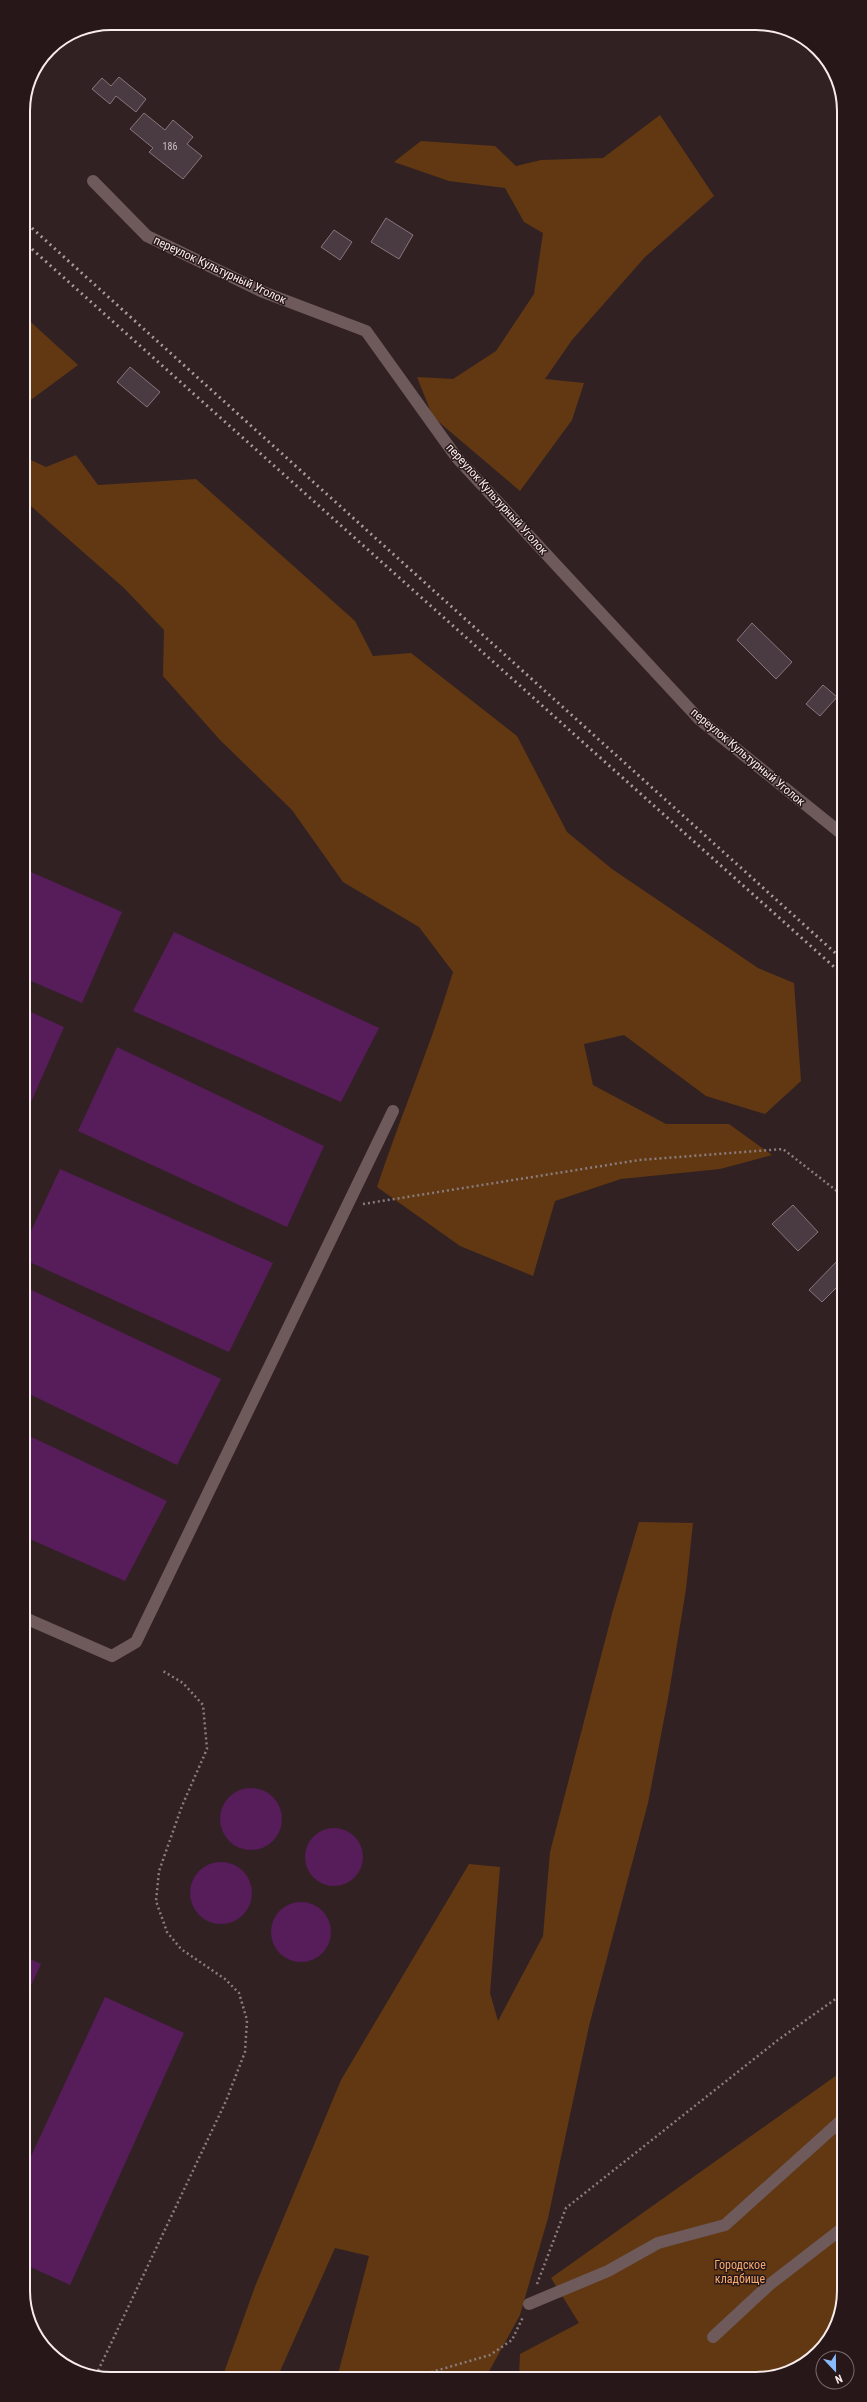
<svg xmlns="http://www.w3.org/2000/svg" width="867" height="2402" viewBox="0 0 867 2402" font-family="'Roboto Condensed',sans-serif">
<style>
.green{fill:#613812}
.water{fill:#571c5a}
.building{fill:#4a3a41;stroke:#88757e}
.lines{fill:none;stroke-linecap:round;stroke-linejoin:round}
.path{stroke:#8b7c7d;stroke-width:2.5;stroke-dasharray:2 3;stroke-linecap:butt}
.minor{stroke:#6e5a5b;stroke-width:12}
.rail{stroke:#a99b9d;stroke-width:3;stroke-dasharray:2 4;stroke-linecap:butt}
.labels{text-anchor:middle;stroke-width:3;stroke-linejoin:round;paint-order:stroke}
.number-label{font-size:10px;fill:#ccbfc1}
.street-label{font-size:12px;fill:#f7ebec;stroke:#281719}
.park-label{font-size:12px;fill:#f7ab6c;stroke:#281719}
.rim{fill:none;stroke:#f7ebec;stroke-width:2}
</style>
<rect width="100%" height="100%" fill="#322123"/>
<g class="green">
<path d="M660,115L714,196L645,257L572,340L545,379L584,383L572,420L520,491L433,417L417,377L453,379L496,351L534,294L543,233L524,222L505,188L449,181L394,162L421,141L495,146L516,166L541,160L603,158Z"/>
<path d="M23,315L78,365L24,405Z"/>
<path d="M76,455L98,485L196,479L355,621L373,656L411,653L517,736L567,832L612,869L758,968L794,983L801,1081L765,1114L706,1096L624,1035L584,1044L593,1085L666,1124H729L772,1155L720,1169L621,1179L555,1201L533,1276L460,1246L377,1187C401,1115 431,1045 453,972L419,927L343,882L292,810L220,740L163,676L164,630L124,588L24,500V457L46,467Z"/>
<path d="M639,1522L693,1523L686,1589L669,1693L648,1803L589,2026L548,2218L520,2315L486,2377L337,2378L369,2256L335,2248L277,2378H222L256,2284L341,2080L469,1864L500,1867L490,1993L498,2021L543,1936L550,1852L613,1610Z"/>
<path d="M844,2070V2292L826,2345L779,2376L519,2377L520,2354L579,2323L551,2278Z"/>
</g>
<g class="water">
<path d="M24,869L122,912L82,1003L24,978Z"/>
<path d="M174,932L379,1028L341,1102L133,1011Z"/>
<path d="M24,1009L64,1027L24,1118Z"/>
<path d="M117,1047L324,1146L287,1227L78,1131Z"/>
<path d="M60,1169L273,1263L229,1352L25,1260V1244Z"/>
<path d="M25,1287L221,1379L177,1465L25,1392Z"/>
<path d="M25,1434L167,1501L125,1581L25,1537Z"/>
<circle cx="251" cy="1819" r="31"/>
<circle cx="334" cy="1857" r="29"/>
<circle cx="221" cy="1893" r="31"/>
<circle cx="301" cy="1932" r="30"/>
<path d="M26,1957L41,1964L26,1996Z"/>
<path d="M105,1997L184,2033L70,2285L26,2265V2167Z"/>
</g>
<g class="building">
<path d="M119,77L146,99L136,112L116,96L110,104L92,89L102,78L111,86Z"/>
<path d="M144,113L165,130L173,120L193,137L187,144L202,156L183,179L149,152L153,148L130,129Z"/>
<path d="M386,218L413,235L399,259L371,242Z"/>
<path d="M334,230L352,242L340,260L321,247Z"/>
<path d="M130,367L160,392L147,407L117,382Z"/>
<path d="M752,623L792,662L776,679L737,640Z"/>
<path d="M823,685L837,697L820,716L806,704Z"/>
<path d="M793,1205L818,1232L798,1251L772,1224Z"/>
<path d="M843,1255V1281L822,1302L809,1290Z"/>
</g>
<g class="lines">
<g class="path">
<path d="M363,1204L639,1160L783,1149L842,1195"/>
<path d="M537,2284L566,2208L778,2040L844,1993"/>
<path d="M96,2375L226,2101L245,2052L247,2020L239,1993L225,1979L181,1949L167,1932L156,1901L159,1871L182,1806L207,1749L203,1705L183,1683L163,1671"/>
<path d="M417,2377L418,2376L490,2355L512,2340L523,2317"/>
</g>
<g class="minor">
<path d="M93,181L147,236L263,292L366,331L457,458L699,719L842,834"/>
<path d="M25,1618L112,1656L136,1642L393,1111"/>
<path d="M529,2304L608,2271L658,2243L725,2225L844,2118"/>
<path d="M713,2337L769,2285L844,2227"/>
</g>
<g class="rail">
<path d="M23,220L842,959"/>
<path d="M23,241L842,974"/>
</g>
</g>
<g class="labels">
<g class="number-label">
<text x="170" y="150">186</text>
</g>
<g class="street-label">
<text transform="translate(220 270) rotate(25)" y="4">переулок Культурный Уголок</text>
<text transform="translate(497 499) rotate(48)" y="4">переулок Культурный Уголок</text>
<text transform="translate(748 757) rotate(40)" y="4">переулок Культурный Уголок</text>
</g>
<g class="park-label">
<text x="740" y="2269">Городское<tspan x="740" dy="14">кладбище</tspan></text>
</g>
</g>
<path d="M0 0H867V2402H0ZM111 30H756A81 81 0 0 1 837 111V2291A81 81 0 0 1 756 2372H111A81 81 0 0 1 30 2291V111A81 81 0 0 1 111 30Z" fill="#281719" fill-rule="evenodd"/>
<path class="rim" d="M111 30H756A81 81 0 0 1 837 111V2291A81 81 0 0 1 756 2372H111A81 81 0 0 1 30 2291V111A81 81 0 0 1 111 30Z"/>
<g transform="translate(835 2370) rotate(158)"><circle r="19" fill="#281719" stroke="#7b6c6d"/>
<path d="M0-3L7 15L0 10L-7 15Z" fill="#87bbfc"/>
<text y="-6" font-size="11" font-weight="bold" text-anchor="middle" fill="#f7ebec">N</text>
</g>
</svg>
